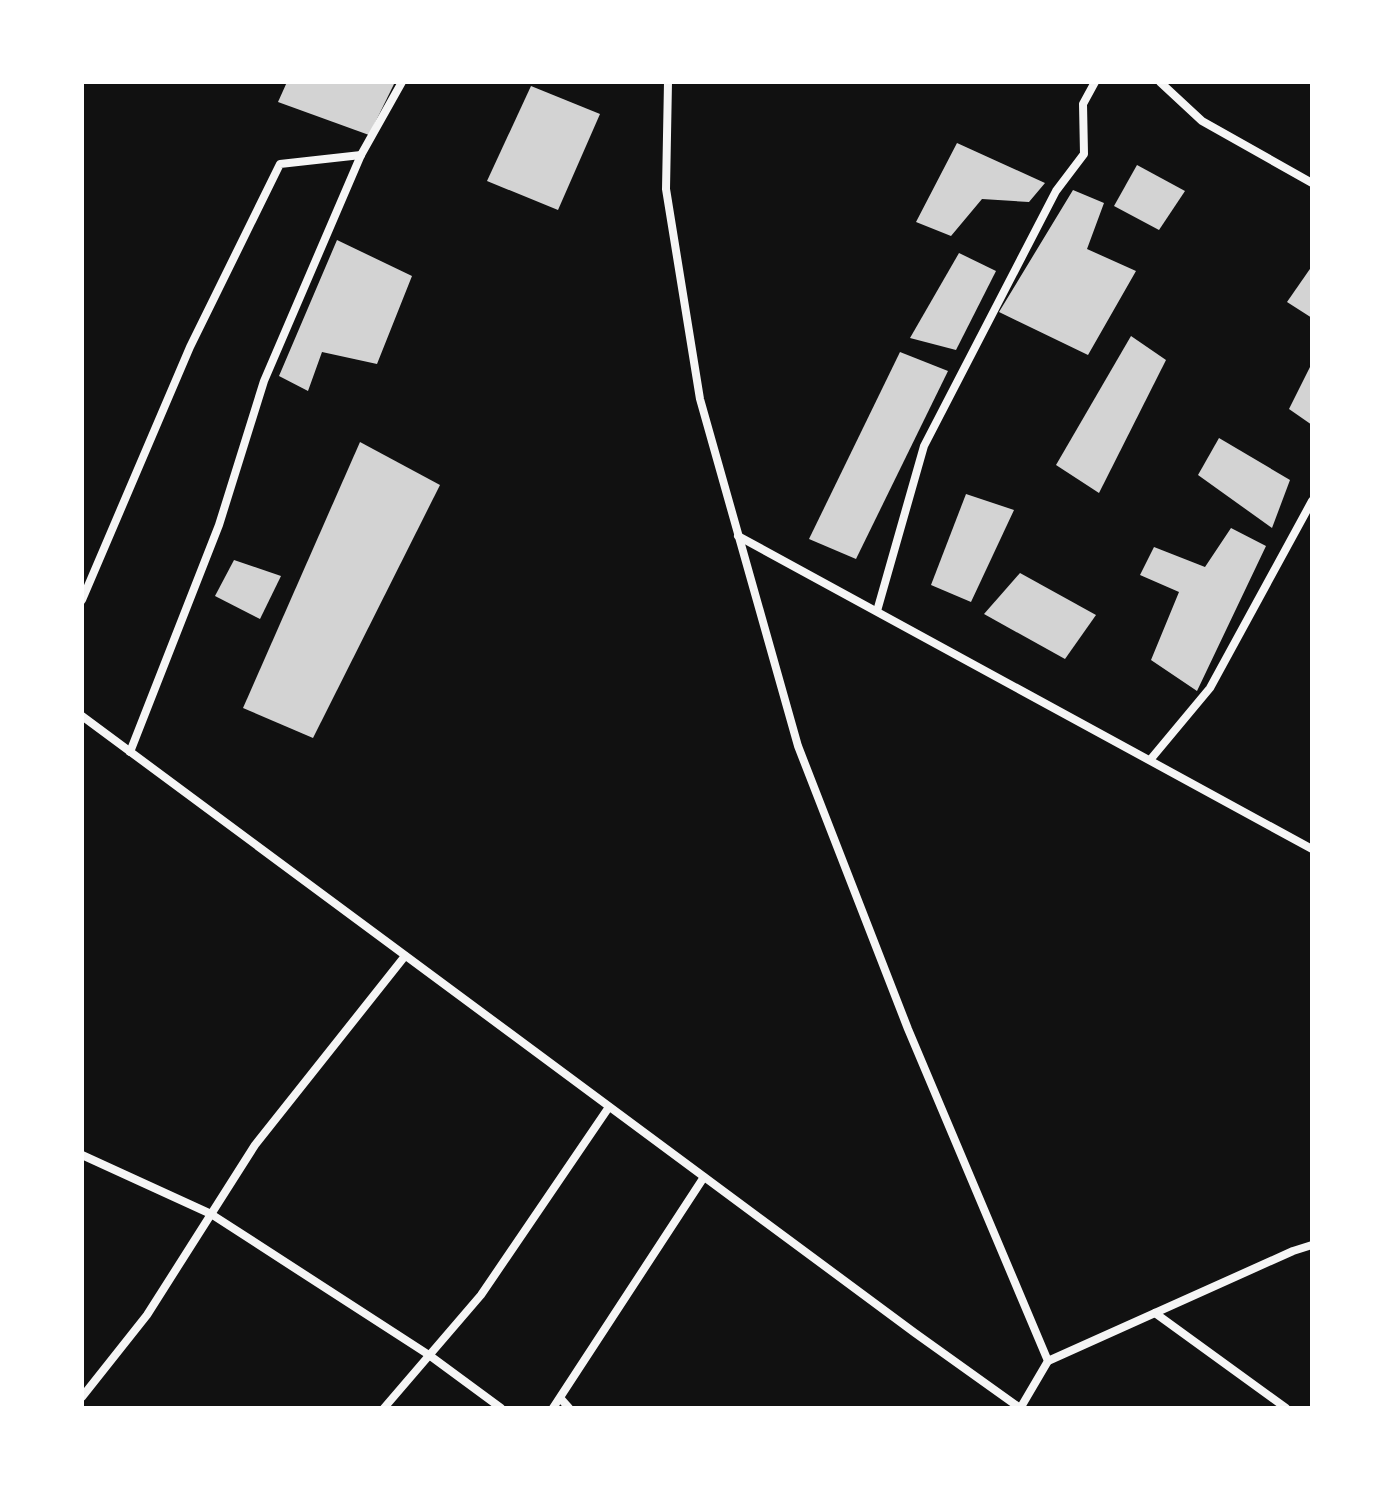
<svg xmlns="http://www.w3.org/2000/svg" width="1394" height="1490" viewBox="0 0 1394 1490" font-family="'Source Sans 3',sans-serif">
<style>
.building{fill:#d3d3d3}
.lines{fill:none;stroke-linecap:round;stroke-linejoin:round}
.minor{stroke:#f5f5f5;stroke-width:8}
</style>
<rect width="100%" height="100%" fill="#111"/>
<g class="building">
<path d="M287,82H395L369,135L278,102Z"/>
<path d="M531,86L600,114L558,210L487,181Z"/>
<path d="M957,143L1045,183L1029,202L982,199L951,236L916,222Z"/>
<path d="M1137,165L1185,191L1159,230L1114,206Z"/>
<path d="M1073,190L1104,203L1087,249L1136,271L1088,355L999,312Z"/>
<path d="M337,240L412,276L377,364L322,352L308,391L279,376Z"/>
<path d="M959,253L996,271L956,350L910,338Z"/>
<path d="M1312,266V318L1287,302Z"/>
<path d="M1131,336L1166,360L1099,493L1056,465Z"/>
<path d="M900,352L948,371L856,559L809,539Z"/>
<path d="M1312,363V425L1289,409Z"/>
<path d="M1219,438L1290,480L1272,528L1198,475Z"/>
<path d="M360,442L440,485L313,738L243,708Z"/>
<path d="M966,494L1014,510L971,602L931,585Z"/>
<path d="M1231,528L1266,546L1197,691L1151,660L1179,592L1140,575L1154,547L1205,567Z"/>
<path d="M234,560L281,576L260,619L215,596Z"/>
<path d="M1020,573L1096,615L1065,659L984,614Z"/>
</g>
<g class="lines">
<g class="minor">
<path d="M668,82L666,189L700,399L798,746L908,1029L1048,1361L1021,1407"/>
<path d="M1160,82L1202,121L1312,183"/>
<path d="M738,536L1312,849"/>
<path d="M82,600L190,347L280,164L361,155"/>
<path d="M877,611L924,446L1056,191L1084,154L1083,104L1095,82"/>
<path d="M82,716L915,1333L1020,1408"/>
<path d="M130,752L219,525L264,381L361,155L402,82"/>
<path d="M1150,760L1210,688L1312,501"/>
<path d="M82,1155L211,1214L429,1355L501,1408"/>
<path d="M1155,1313L1286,1408"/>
<path d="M1048,1361L1293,1251L1312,1245"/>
<path d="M82,1397L147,1315L255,1145L405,956"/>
<path d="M561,1399L569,1408"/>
<path d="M384,1408L481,1295L609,1107"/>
<path d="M553,1408L704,1177"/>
</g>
</g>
<rect width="1394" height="1490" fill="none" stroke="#ffffff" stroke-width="168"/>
</svg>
